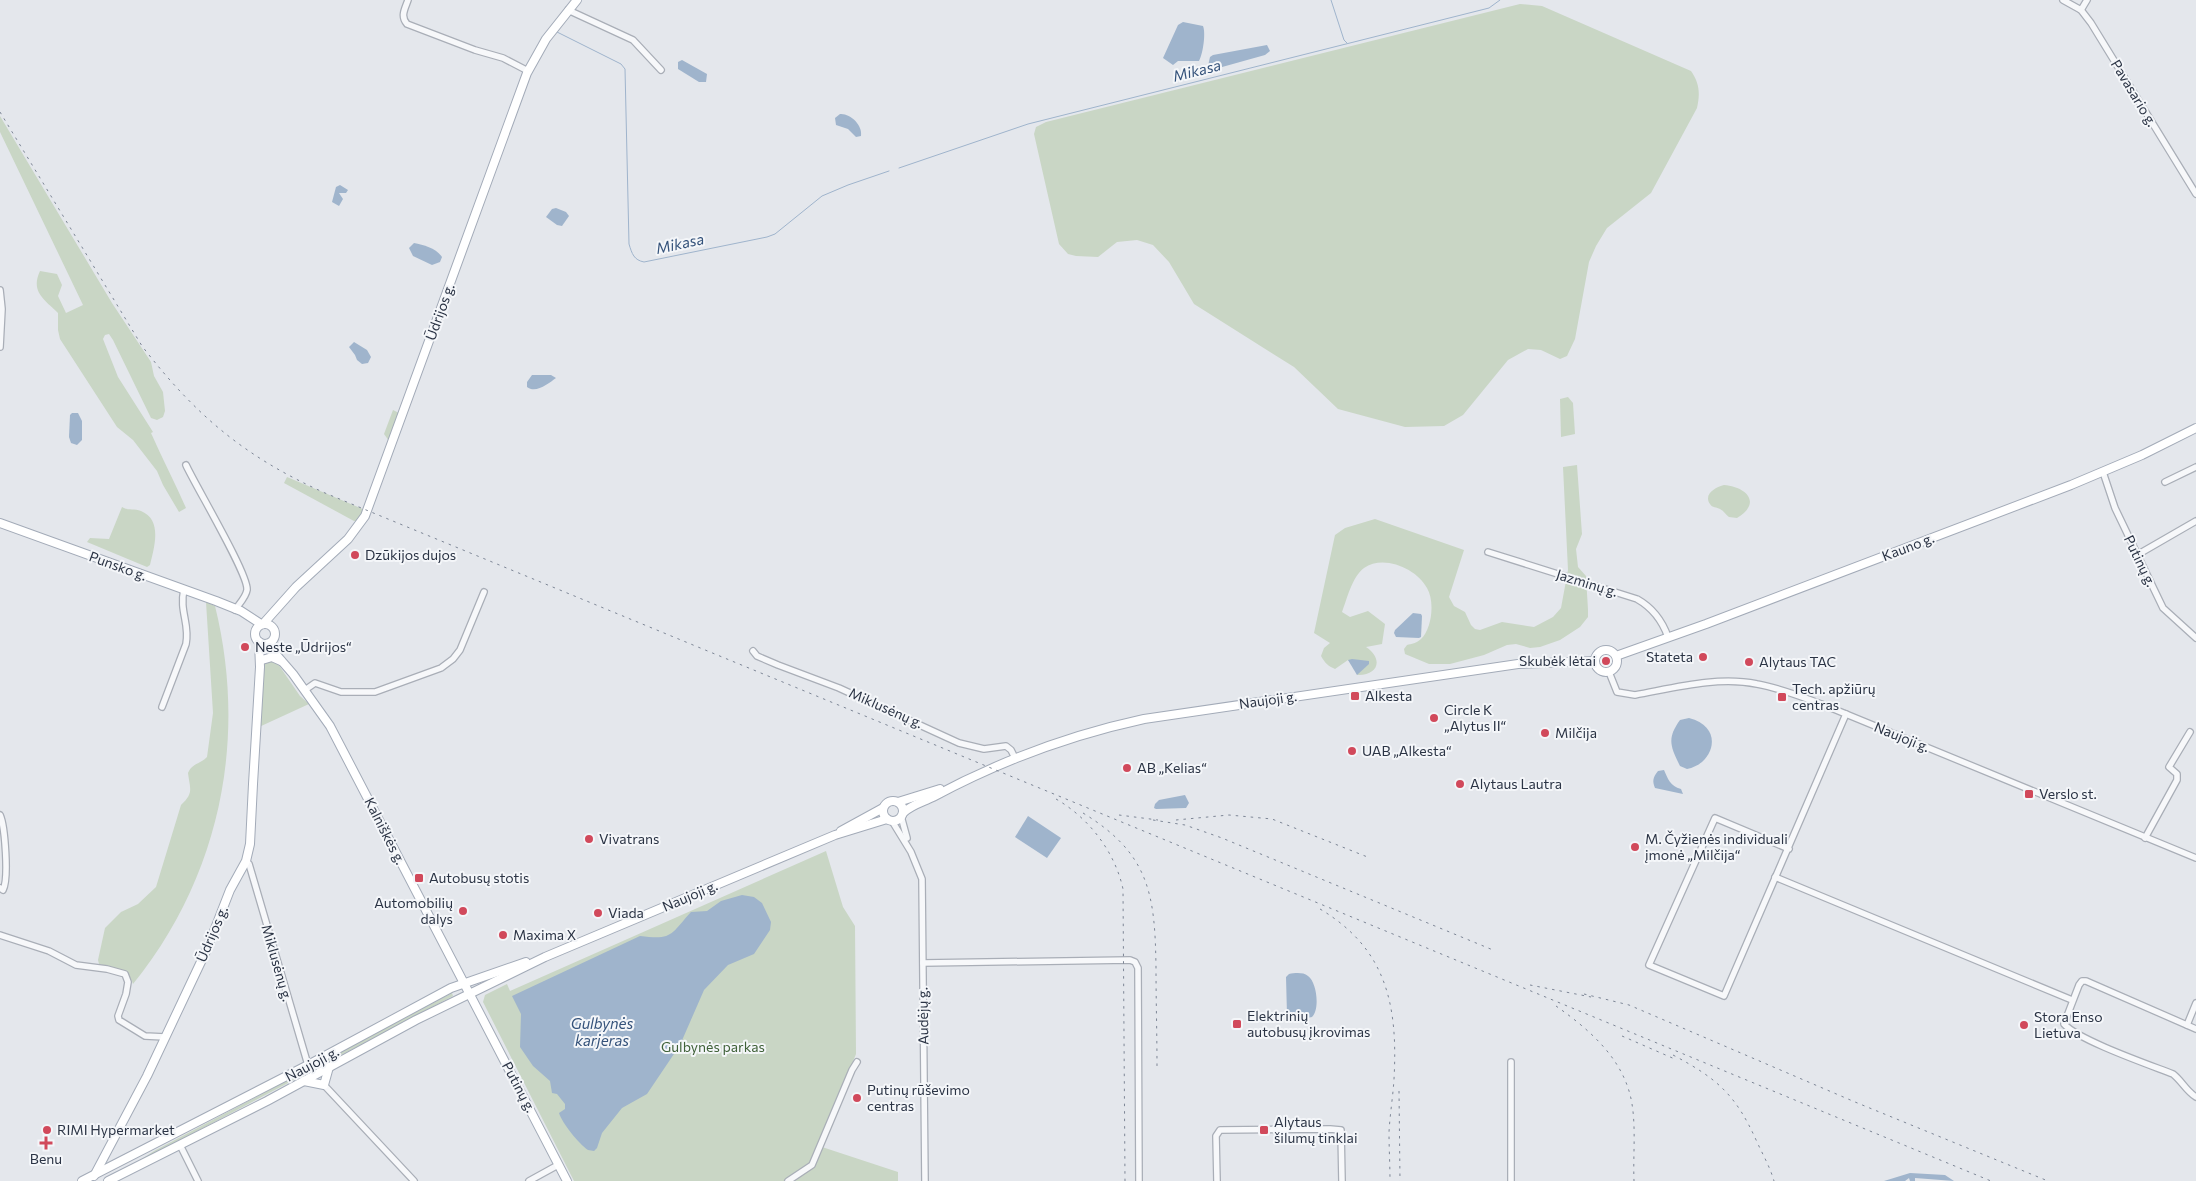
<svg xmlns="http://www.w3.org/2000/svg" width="2196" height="1181" viewBox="0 0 2196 1181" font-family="Commissioner,sans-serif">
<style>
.green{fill:#c9d6c5}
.water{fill:#9fb4cc}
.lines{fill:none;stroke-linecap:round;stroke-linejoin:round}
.stream{stroke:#9fb4cc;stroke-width:1}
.minor-casing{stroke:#a9aeb7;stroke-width:8}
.major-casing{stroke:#a3abb8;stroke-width:10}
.minor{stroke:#f7f8fa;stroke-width:5.5}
.major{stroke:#fff;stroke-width:8}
.rail{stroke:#7d8696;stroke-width:1;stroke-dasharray:2.5 5;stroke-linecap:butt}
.poi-dot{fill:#d1495b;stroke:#f4f6f9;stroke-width:2}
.labels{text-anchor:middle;stroke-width:4;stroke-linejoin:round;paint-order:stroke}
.street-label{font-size:14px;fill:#2b3445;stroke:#f4f6f9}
.poi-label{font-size:14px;fill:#2b3445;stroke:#f4f6f9;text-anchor:start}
.park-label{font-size:14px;fill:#3f6138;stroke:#f4f6f9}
.water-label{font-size:15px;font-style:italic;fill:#34527a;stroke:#f4f6f9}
</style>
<rect width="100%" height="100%" fill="#e4e7ec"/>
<g class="green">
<path d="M1520,4L1542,6L1691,71C1700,84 1700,94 1697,108L1651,193L1607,228L1596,246L1589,262L1575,339L1567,356L1560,359L1541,350L1528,349L1508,360L1463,415L1444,426L1405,427L1338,409L1294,367L1194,304L1169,262L1153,245L1137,240L1117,242L1098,257L1076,256L1068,254L1059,244L1034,134L1036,127L1046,122Z"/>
<path d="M0,116L112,303L151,362L154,376L163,392L165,411L163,417L157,420L151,418L113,340L109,334L105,335L103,339L118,377L153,432L151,433C162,458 175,483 186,508L179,512L163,485L157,471L133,440L117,427L60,339L58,330V313C45,300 30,292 40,271L57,274L62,285L58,296L66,313L83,305L0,132Z"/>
<path d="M1568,397L1573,403L1575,434L1561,437L1560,399Z"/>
<path d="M393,410L399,413L389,441L384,434Z"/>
<path d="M1577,465L1582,534L1576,549L1578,567L1586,576L1588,610V617L1580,627L1560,640L1540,647L1530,648L1516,644L1507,645L1484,655L1450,664H1429L1405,654L1404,649L1407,645C1411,644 1417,643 1421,639C1432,629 1435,601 1427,588C1417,569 1384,554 1364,568C1352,577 1347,599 1342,612L1350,617L1368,611L1385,624L1382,644L1366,647C1384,659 1378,676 1357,675L1359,672L1348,660L1335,669C1328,666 1325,663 1321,656L1324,648L1330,643L1314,633L1335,535L1345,528L1375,519L1464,550L1449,597L1454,606L1465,612L1471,625L1475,629L1480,630L1502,622L1534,627L1553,617L1561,608L1568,570L1563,467Z"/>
<path d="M287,477L365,510L358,521H354L284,483Z"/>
<path d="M1724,485C1747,487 1762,503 1737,518L1729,517C1726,515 1724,511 1720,509C1717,507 1712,508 1710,504C1703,494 1716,487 1724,485Z"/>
<path d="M122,507C128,511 134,508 141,511C163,520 154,548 150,565L147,567L87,542L90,538L109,539Z"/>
<path d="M206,602L215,606C248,739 220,877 133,984C129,969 112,968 99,964L98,960L105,928L121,912L138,904L156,887L181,805C194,793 190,789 188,773C192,763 201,764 207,757L213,713Z"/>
<path d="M268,660L276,661L300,696L309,704L259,727L263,663Z"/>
<path d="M826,851L843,907L855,926L856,1054L819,1146L898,1172V1181H574L483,1002L485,995L507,984L510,991Z"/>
<path d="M452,993L453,996L131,1166L154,1151Z"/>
</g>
<g class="water">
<path d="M1183,22L1203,26C1206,33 1203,54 1199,61H1178L1173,65L1163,58L1178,25Z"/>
<path d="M1267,45L1270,51L1265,55L1215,69H1210L1208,66L1210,57L1213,55Z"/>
<path d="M682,60L707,74L706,82H699L678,69V62Z"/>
<path d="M840,114C850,113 863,125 861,136L856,137L848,129L836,125L835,118Z"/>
<path d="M340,185L348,190L346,193H339L343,199L339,206L332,202L336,187Z"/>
<path d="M556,208L566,212L569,216L562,226L557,225L546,217L552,209Z"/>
<path d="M414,243C424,245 436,248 442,257L440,262L432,265L413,256L409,248Z"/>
<path d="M354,342L367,350L371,357L368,363L362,364L357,360L355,355L349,347Z"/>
<path d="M532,375H551L556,378C549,383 536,394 527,387V382Z"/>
<path d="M72,413H78L82,421V440L77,445L71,443L69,437L70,415Z"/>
<path d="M1413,613L1421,614L1422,616L1421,637L1419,638L1396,637L1394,633L1395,630Z"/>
<path d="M1352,659L1369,661V664L1357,675L1348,660Z"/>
<path d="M1689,718C1725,727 1714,764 1687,769L1680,766C1670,746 1667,738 1680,720Z"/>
<path d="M1664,770C1668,779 1670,786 1681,789L1683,794L1655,788C1652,781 1653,777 1658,771Z"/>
<path d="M1185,795L1189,803L1186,808L1156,809L1154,808L1155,804L1159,800Z"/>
<path d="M1028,816L1061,838L1047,858L1015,837Z"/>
<path d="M742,895L754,897L762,903L771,922L770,930L754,954L728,965L704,990L680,1045L647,1094L622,1108L602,1133L597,1148L594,1151L588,1150C579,1144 562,1123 559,1113L565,1109V1104L557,1094L552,1093L550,1081L533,1066L520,1047L521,1014L512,996L640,936C673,940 670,935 691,912L707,911L721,901Z"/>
<path d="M1289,974C1295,973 1303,972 1308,976C1317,982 1320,1010 1312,1017L1302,1019L1287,1015L1286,977Z"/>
<path d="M1910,1173L1945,1175L1954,1181L1915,1178V1181H1910L1909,1178L1905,1181H1884Z"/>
</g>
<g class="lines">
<g class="stream">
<path d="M1331,0L1344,40L1347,43"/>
<path d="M557,32L621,64L625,69L629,244C632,254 634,260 644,262L767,237L775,234L822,196L848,185L889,171"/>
<path d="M899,168L1028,124L1489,8L1500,0"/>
</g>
<defs>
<g id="minor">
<path d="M408,0C405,9 400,16 407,24L475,50L503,58L528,71"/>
<path d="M2063,0L2081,10L2091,23L2196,194"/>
<path d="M568,10L633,40L661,70"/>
<path d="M2081,10L2087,0"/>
<path d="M0,290L2,309L0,347"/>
<path d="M186,465C195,485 249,575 247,590C246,597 239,604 235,610"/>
<path d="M2103,472L2115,508L2163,608L2196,638"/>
<path d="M2165,482L2196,467"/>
<path d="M1488,552L1637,599C1653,608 1662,620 1668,637"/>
<path d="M2137,555L2196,521"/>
<path d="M753,651L757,656L778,665L839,688L959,743L984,749L1006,746L1011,750L1015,758"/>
<path d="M1609,672L1617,692L1635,695C1674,688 1717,676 1757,684C1780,688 1802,697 1824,705L2196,858"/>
<path d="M305,690L315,683L341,692H375L441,668L453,659L460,650L484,592"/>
<path d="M162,707L186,644C190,623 179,612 184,589"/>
<path d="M0,815C5,826 9,879 3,890L0,888"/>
<path d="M901,816L907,838"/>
<path d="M892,821L911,852L922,879L925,1181"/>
<path d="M2145,838L2177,780V774L2169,767L2190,732"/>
<path d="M1789,849L1715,818L1649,965L1724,996L1846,714"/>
<path d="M246,861L249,864L308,1065"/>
<path d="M1775,877L2072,1000"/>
<path d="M0,935L49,951L76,965L107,969L125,974L128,982L126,994L118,1016L119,1020L145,1036L165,1037"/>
<path d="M923,963L1130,960L1135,962L1138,968L1139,1181"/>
<path d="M2187,1025L2196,1003"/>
<path d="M2196,1029L2086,981H2082L2079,985L2064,1024C2078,1040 2150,1065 2173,1074C2182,1081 2186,1091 2196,1097"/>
<path d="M1511,1062V1181"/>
<path d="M324,1085L414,1181"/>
<path d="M180,1145L198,1181"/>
<path d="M529,1181L558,1165"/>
<path d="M788,1181L812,1165L852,1070L857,1062"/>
<path d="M1217,1181L1216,1136L1220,1130L1330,1129L1341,1130L1342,1181"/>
</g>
<g id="major">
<path d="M0,523L216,601L241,611L261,624"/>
<circle cx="265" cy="634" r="10"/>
<path d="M263,624L296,587L348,539L365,516L527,73L546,39L577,0"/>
<path d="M267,644L293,674L330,726L567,1181"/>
<circle cx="1606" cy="661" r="11"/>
<path d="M1616,656L1706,624L2071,485L2142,455L2196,428"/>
<path d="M262,660L272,657L281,661"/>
<circle cx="893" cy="811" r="10"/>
<path d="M898,802L940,789"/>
<path d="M903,813C911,805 923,802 933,797C1000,761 1070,735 1144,719L1518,664L1595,661"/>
<path d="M841,831L883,808"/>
<path d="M304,1081L324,1085L329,1067"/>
<path d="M94,1176L147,1076L207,949L230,890L246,861L250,844L253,784L260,667L259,642"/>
<path d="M82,1181L308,1065L451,988L526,962"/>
<path d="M108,1181L267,1101L416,1020L545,957L835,835L887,819"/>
</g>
</defs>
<use href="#minor" class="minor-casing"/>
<use href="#major" class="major-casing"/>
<use href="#minor" class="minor"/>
<use href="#major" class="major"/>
<g class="rail">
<path d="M0,112L142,346C196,416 245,457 325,493L1991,1181"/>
<path d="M1056,799C1089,818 1115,852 1123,889L1125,1181"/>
<path d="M1083,813C1150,854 1155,895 1156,968C1156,1001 1157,1034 1157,1067"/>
<path d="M1119,815L1158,820"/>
<path d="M1153,820L1185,825L1222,838L1493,950"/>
<path d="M1176,820L1229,815L1272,819L1370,858"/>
<path d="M1320,909C1387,949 1398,1006 1394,1079C1393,1096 1390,1114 1389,1132C1389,1148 1390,1165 1390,1181"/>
<path d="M1530,985L1591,997"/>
<path d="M1584,994L1629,1005L1855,1102L2048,1181"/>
<path d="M1556,1006C1590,1030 1625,1060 1632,1104C1636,1129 1633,1156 1634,1181"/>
<path d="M1622,1036L1677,1060"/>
<path d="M1673,1055C1718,1079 1736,1095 1757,1142C1763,1155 1770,1167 1774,1181"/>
<path d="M1399,1091L1400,1181"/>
</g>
</g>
<g class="poi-dot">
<circle cx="355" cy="555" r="5"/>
<circle cx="245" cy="647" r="5"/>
<circle cx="1703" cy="657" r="5"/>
<circle cx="1606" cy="661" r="5"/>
<circle cx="1749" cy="662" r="5"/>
<rect x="1350" y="691" width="10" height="10" rx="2.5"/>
<rect x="1777" y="692" width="10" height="10" rx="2.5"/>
<circle cx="1434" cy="718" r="5"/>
<circle cx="1545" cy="733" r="5"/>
<circle cx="1352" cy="751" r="5"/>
<circle cx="1127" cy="768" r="5"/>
<circle cx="1460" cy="784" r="5"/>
<rect x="2024" y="789" width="10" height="10" rx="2.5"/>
<circle cx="589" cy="839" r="5"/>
<circle cx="1635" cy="847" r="5"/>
<rect x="414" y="873" width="10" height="10" rx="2.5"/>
<circle cx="463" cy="911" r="5"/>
<circle cx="598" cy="913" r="5"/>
<circle cx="503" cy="935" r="5"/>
<rect x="1232" y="1019" width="10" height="10" rx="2.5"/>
<circle cx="2024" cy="1025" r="5"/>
<circle cx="857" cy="1098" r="5"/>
<circle cx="47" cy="1130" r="5"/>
<rect x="1259" y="1125" width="10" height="10" rx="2.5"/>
<path d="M43.5 1135.5h5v5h5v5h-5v5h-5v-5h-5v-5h5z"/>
</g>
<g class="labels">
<g class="street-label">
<text transform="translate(2134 93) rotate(59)" y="5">Pavasario g.</text>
<text transform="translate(440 312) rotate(-70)" y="5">Ūdrijos g.</text>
<text transform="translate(1908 547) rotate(-21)" y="5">Kauno g.</text>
<text transform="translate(2140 561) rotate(64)" y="5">Putinų g.</text>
<text transform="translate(118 566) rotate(20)" y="5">Punsko g.</text>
<text transform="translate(1587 583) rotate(17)" y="5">Jazminų g.</text>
<text transform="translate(1268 700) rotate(-8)" y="5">Naujoji g.</text>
<text transform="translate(886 708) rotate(24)" y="5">Miklusėnų g.</text>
<text transform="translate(1902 737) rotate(22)" y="5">Naujoji g.</text>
<text transform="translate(385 831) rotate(63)" y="5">Kalniškės g.</text>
<text transform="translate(690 896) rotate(-23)" y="5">Naujoji g.</text>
<text transform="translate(212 934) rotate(-67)" y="5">Ūdrijos g.</text>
<text transform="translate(277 963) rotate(74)" y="5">Miklusėnų g.</text>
<text transform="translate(923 1016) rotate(-91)" y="5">Audėjų g.</text>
<text transform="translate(312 1064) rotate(-28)" y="5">Naujoji g.</text>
<text transform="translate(519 1087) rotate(62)" y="5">Putinų g.</text>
</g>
<g class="poi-label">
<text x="365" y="560">Dzūkijos dujos</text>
<text x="255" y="652">Neste „Ūdrijos“</text>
<text x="1693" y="662" text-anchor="end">Stateta</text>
<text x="1596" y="666" text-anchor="end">Skubėk lėtai</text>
<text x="1759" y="667">Alytaus TAC</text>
<text x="1792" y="694">Tech. apžiūrų<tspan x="1792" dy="16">centras</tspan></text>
<text x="1365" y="701">Alkesta</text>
<text x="1444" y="715">Circle K<tspan x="1444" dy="16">„Alytus II“</tspan></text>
<text x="1555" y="738">Milčija</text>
<text x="1362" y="756">UAB „Alkesta“</text>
<text x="1137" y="773">AB „Kelias“</text>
<text x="1470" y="789">Alytaus Lautra</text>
<text x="2039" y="799">Verslo st.</text>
<text x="599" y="844">Vivatrans</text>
<text x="1645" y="844">M. Čyžienės individuali<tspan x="1645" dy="16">įmonė „Milčija“</tspan></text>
<text x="429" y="883">Autobusų stotis</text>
<text x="453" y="908" text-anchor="end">Automobilių<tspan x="453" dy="16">dalys</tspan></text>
<text x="608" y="918">Viada</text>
<text x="513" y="940">Maxima X</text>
<text x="1247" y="1021">Elektrinių<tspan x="1247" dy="16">autobusų įkrovimas</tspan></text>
<text x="2034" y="1022">Stora Enso<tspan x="2034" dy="16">Lietuva</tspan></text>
<text x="867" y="1095">Putinų rūševimo<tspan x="867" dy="16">centras</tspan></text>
<text x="1274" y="1127">Alytaus<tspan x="1274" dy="16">šilumų tinklai</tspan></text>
<text x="57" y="1135">RIMI Hypermarket</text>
<text x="46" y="1164" text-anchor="middle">Benu</text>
</g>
<g class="park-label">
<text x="713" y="1052">Gulbynės parkas</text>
</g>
<g class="water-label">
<text transform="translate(1197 71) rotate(-14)" y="5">Mikasa</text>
<text transform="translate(680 244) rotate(-12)" y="5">Mikasa</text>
<text x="602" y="1029">Gulbynės<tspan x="602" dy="17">karjeras</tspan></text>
</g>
</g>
</svg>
